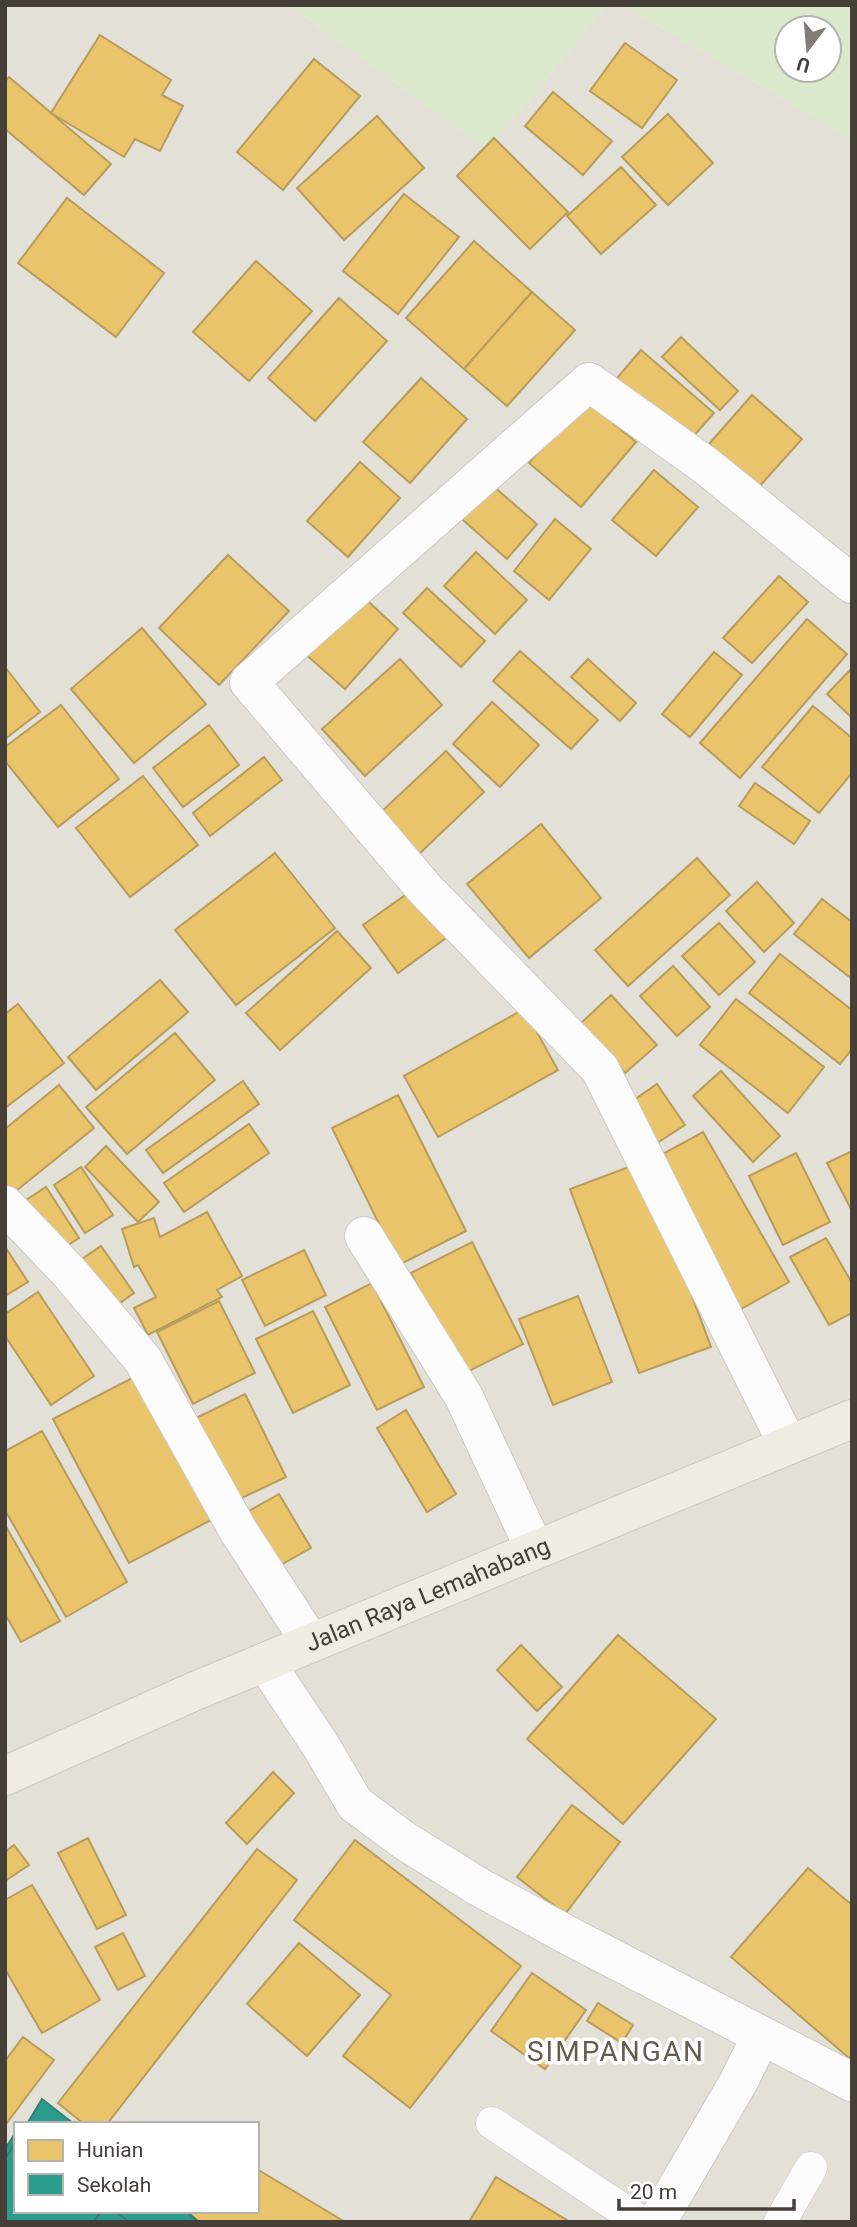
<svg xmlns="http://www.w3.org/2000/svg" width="857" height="2227" viewBox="0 0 857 2227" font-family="Roboto,sans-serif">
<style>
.residential{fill:#e3e0d8;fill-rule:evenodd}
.green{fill:#dce8cc;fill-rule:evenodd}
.homes{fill:#e9c46a;stroke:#b89c5b;stroke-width:2}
.schools{fill:#2a9d8f;stroke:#328175;stroke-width:2}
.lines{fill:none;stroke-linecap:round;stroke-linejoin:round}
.lane-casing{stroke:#cccac6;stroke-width:33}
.street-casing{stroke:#cccac6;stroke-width:40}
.primary-casing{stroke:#d0c9b9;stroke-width:40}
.lane{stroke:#fdfcfc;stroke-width:32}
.street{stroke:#fdfcfc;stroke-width:38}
.primary{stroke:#f0ece4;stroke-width:38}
.labels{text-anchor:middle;stroke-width:7;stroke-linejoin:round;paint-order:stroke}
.street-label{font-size:24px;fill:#453f37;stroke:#fff}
.quarter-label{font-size:28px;letter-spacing:2px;fill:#665d4f;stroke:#fff}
</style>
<rect width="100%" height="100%" fill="#efeeea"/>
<path class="residential" d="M5,5H289L488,150L607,5H623L852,139V2222H5ZM16,2124H257V2211H16Z"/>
<g class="green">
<path d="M289,5H607L488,150Z"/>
<path d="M623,5H852V139ZM787,28H829V70H787Z"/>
</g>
<g class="homes">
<path d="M100,35L171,80L162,95L183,106L160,151L135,139L124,157L51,113Z"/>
<path d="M625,43L677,80L642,128L590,91Z"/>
<path d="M314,59L360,96L283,190L237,152Z"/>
<path d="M9,77L111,164L84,195L5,129V82Z"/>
<path d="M553,92L612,141L583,175L525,126Z"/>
<path d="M668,114L713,163L668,205L622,157Z"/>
<path d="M377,116L424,168L344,240L297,188Z"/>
<path d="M494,138L568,212L530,249L457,176Z"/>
<path d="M621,167L656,205L601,254L567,216Z"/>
<path d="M404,194L459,237L398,314L343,271Z"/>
<path d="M67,198L164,273L116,337L18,263Z"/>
<path d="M474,241L532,292L464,369L406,318Z"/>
<path d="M256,261L312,311L249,381L193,332Z"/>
<path d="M532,292L575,330L507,406L464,369Z"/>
<path d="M339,298L387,341L315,421L268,378Z"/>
<path d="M681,337L738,391L720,410L662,357Z"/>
<path d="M641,350L714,413L684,447L612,384Z"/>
<path d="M421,378L467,419L410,483L363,442Z"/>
<path d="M752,395L802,439L758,488L709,444Z"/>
<path d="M583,398L636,442L581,507L529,463Z"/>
<path d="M360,462L400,498L348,557L307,521Z"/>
<path d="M654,470L698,507L656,556L612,520Z"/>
<path d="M485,479L537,524L507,559L455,513Z"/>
<path d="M555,519L591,549L549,600L514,571Z"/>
<path d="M476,552L527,600L495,634L444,586Z"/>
<path d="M228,555L289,611L219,685L159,628Z"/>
<path d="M779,576L808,602L752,663L723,638Z"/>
<path d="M427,588L485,641L461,667L403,613Z"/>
<path d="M357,591L398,629L345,689L303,652Z"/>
<path d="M807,619L847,654L740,778L700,743Z"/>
<path d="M142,628L206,704L134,763L71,689Z"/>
<path d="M520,651L598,720L571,749L493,681Z"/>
<path d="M714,652L742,675L690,737L662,714Z"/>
<path d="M400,659L442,705L365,776L322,729Z"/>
<path d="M588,659L636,703L620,721L571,677Z"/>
<path d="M5,667L40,712L5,739Z"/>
<path d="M852,668V718L827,694Z"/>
<path d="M492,702L539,745L500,787L453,744Z"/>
<path d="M61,705L119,779L58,827L5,761V747Z"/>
<path d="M813,706L852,738V773L819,813L762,767Z"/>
<path d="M209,725L239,765L183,807L153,768Z"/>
<path d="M446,751L484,792L418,855L379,814Z"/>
<path d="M264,757L282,780L210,836L193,813Z"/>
<path d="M143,776L198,845L130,897L76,828Z"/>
<path d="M755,783L810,821L794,844L739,806Z"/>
<path d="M541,824L601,898L529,958L467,884Z"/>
<path d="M275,853L335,928L236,1005L175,930Z"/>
<path d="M697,858L730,895L628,986L595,950Z"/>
<path d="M757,882L794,923L764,952L726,911Z"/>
<path d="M411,891L446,938L398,973L363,925Z"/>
<path d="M822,899L852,922V979L794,934Z"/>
<path d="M719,923L755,962L719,995L682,956Z"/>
<path d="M337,931L371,968L280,1050L246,1013Z"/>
<path d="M780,954L852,1010V1049L840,1064L749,993Z"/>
<path d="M673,966L710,1007L677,1036L640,996Z"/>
<path d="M160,980L188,1012L96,1090L68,1057Z"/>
<path d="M611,995L657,1045L625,1073L580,1024Z"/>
<path d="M736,999L824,1067L788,1113L700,1045Z"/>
<path d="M18,1004L64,1063L5,1108V1014Z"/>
<path d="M524,1009L558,1070L438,1137L404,1076Z"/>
<path d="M175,1033L215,1080L127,1154L86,1107Z"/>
<path d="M721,1071L780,1136L753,1162L693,1096Z"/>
<path d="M243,1081L259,1104L163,1173L146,1150Z"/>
<path d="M657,1084L685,1125L651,1147L624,1107Z"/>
<path d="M59,1085L94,1128L6,1199L5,1129Z"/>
<path d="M398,1095L466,1231L399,1265L332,1128Z"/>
<path d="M249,1124L269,1153L184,1212L164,1183Z"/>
<path d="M703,1132L789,1282L736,1312L650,1161Z"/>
<path d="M106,1146L159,1202L138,1222L85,1167Z"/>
<path d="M852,1151V1211L827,1163Z"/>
<path d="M796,1153L830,1222L783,1245L749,1176Z"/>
<path d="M642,1162L711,1347L639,1373L570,1189Z"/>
<path d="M81,1167L113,1215L85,1233L54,1185Z"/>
<path d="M46,1187L79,1238L53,1255L20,1204Z"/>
<path d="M207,1212L242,1276L217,1290L222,1297L148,1335L134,1308L156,1297L138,1265L134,1267L122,1229L154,1218L160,1237Z"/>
<path d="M826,1238L852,1283V1313L829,1325L790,1257Z"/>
<path d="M472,1242L523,1344L461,1375L411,1273Z"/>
<path d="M101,1246L134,1293L110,1310L76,1263Z"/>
<path d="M6,1248L28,1282L5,1296V1249Z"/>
<path d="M304,1250L326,1295L265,1326L242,1280Z"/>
<path d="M372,1283L424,1387L377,1410L325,1307Z"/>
<path d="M38,1292L94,1376L51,1405L5,1336V1314Z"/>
<path d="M578,1296L612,1382L553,1405L519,1319Z"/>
<path d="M219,1301L255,1373L193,1404L157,1332Z"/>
<path d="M313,1311L350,1385L293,1413L256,1339Z"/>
<path d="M136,1376L211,1520L129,1563L53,1419Z"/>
<path d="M245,1394L286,1477L229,1504L188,1422Z"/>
<path d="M406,1410L456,1494L427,1512L377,1428Z"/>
<path d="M42,1431L127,1582L66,1617L5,1510V1451Z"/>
<path d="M279,1494L311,1548L270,1571L238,1517Z"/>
<path d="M5,1525L60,1621L21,1642L5,1614Z"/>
<path d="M618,1635L716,1719L623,1824L527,1739Z"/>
<path d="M521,1645L562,1687L537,1711L497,1670Z"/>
<path d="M273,1772L294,1793L247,1844L226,1823Z"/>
<path d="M572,1805L620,1842L565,1914L517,1877Z"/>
<path d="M88,1838L126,1915L97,1929L58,1853Z"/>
<path d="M355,1840L521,1966L410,2108L343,2056L391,1995L294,1920Z"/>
<path d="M14,1845L29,1865L5,1881V1852Z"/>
<path d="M257,1849L297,1880L107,2124H84L58,2103Z"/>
<path d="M808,1868L852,1905V2055L849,2058L731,1957Z"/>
<path d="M32,1885L100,2000L42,2033L5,1969V1900Z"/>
<path d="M123,1933L145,1976L118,1990L95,1947Z"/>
<path d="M299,1943L360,1995L307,2056L247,2004Z"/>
<path d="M532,1973L586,2010L545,2069L491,2031Z"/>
<path d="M598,2003L633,2025L622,2043L587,2021Z"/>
<path d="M23,2037L54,2060L6,2124L5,2061Z"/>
<path d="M257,2169L345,2222H144L127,2211H257Z"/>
<path d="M496,2177L570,2222H469Z"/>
</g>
<g class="schools">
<path d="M42,2099L74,2124H27Z"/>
<path d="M14,2135L16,2136V2211H86L79,2222H5V2149Z"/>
<path d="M16,2142V2211H186L199,2222H5V2159Z"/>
<path d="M101,2211H114L130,2222H94Z"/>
</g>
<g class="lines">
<defs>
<g id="lane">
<path d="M492,2123L641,2222"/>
<path d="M780,2222L811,2168"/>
</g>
<g id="street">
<path d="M5,1205L69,1272L143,1360L239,1532L311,1643"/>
<path d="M364,1236L464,1397L535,1550"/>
<path d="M788,1445L600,1069L425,889L249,682L589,382L705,465L852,584"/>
<path d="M265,1662L321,1746L355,1804L405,1841L479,1887L573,1938L852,2082"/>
<path d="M657,2222L739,2081L761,2036"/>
</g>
<g id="primary">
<path id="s1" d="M5,1776L195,1691L852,1419"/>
</g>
</defs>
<use href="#lane" class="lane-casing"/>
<use href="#street" class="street-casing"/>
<use href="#primary" class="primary-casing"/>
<use href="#lane" class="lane"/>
<use href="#street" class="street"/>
<use href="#primary" class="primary"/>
</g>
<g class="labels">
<g class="street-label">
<text dy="8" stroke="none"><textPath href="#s1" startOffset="460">Jalan Raya Lemahabang</textPath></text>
</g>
<g class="quarter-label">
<text x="616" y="2061">SIMPANGAN</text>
</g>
</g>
<rect width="857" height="2227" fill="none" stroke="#453f37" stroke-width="14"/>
<rect x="14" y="2122" width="245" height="91" fill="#ffffff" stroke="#b5b2af" stroke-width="2"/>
<rect x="28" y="2140" width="35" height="21" fill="#e9c46a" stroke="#b5b2af" stroke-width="2"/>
<text x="77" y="2157" font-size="21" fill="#453f37">Hunian</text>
<rect x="28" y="2174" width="35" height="21" fill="#2a9d8f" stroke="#b5b2af" stroke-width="2"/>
<text x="77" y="2192" font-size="21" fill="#453f37">Sekolah</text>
<g transform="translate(808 49) rotate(196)"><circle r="33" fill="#ffffff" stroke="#b5b2af" stroke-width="2"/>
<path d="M0-5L12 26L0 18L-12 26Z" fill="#807c76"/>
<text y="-10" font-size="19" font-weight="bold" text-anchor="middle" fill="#453f37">U</text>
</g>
<path d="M619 2199v10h175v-10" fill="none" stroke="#453f37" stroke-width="3.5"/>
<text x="630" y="2199" font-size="21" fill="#453f37" stroke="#ffffff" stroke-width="5" paint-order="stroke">20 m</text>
</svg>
